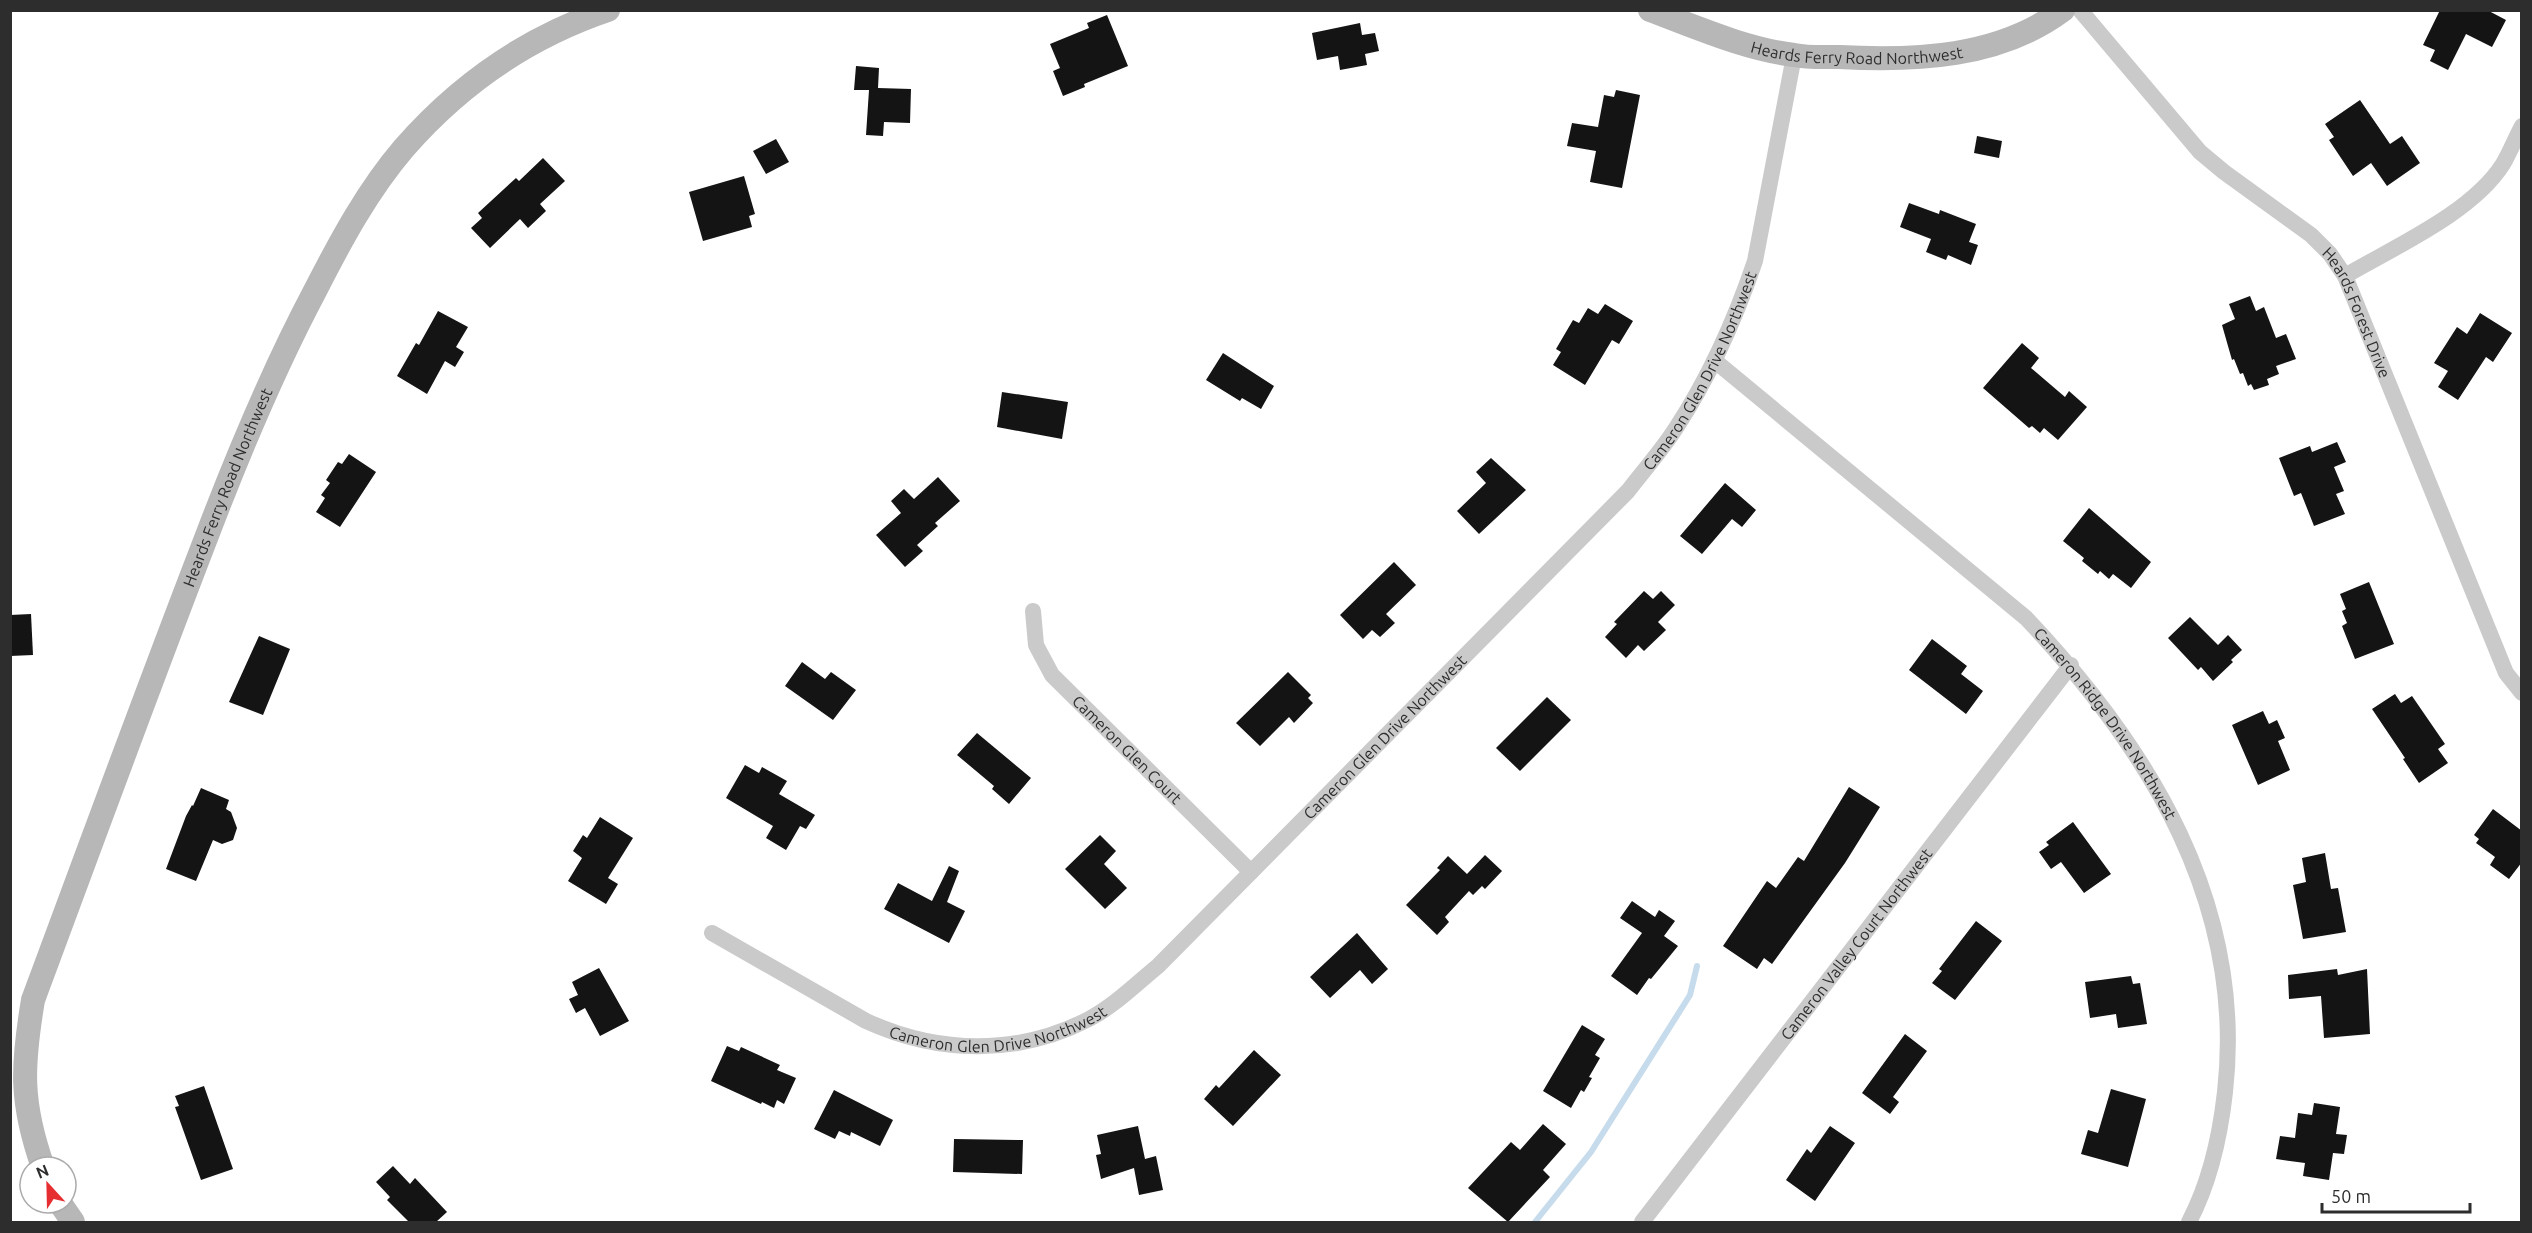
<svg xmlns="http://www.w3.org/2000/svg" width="2532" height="1233" viewBox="0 0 2532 1233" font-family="Ubuntu,sans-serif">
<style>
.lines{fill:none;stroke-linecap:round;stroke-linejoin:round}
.stream{stroke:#c6dbeb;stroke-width:6}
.building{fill:#141414}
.street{stroke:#cacaca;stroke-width:16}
.secondary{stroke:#b7b7b7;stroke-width:24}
.labels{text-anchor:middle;stroke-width:6;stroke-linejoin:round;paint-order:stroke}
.street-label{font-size:16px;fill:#2d2d2d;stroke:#fff}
</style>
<rect width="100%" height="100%" fill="#fff"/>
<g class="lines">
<path class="stream" d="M1535,1222L1591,1152L1690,995L1697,966"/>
</g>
<g class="building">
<path d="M2440,10H2487L2506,20L2492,47L2466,34L2448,70L2430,61L2435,50L2423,45Z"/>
<path d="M1107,15L1128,66L1084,84L1085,87L1063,96L1053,71L1060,68L1050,44L1089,28L1087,23Z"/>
<path d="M1360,23L1362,35L1375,33L1379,51L1365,54L1367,65L1340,70L1338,56L1317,60L1312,33Z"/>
<path d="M856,66L879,68L878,88L911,89L910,123L884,122L883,136L866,135L869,90H854Z"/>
<path d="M1616,90L1640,95L1622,188L1590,182L1596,151L1567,146L1572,123L1598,127L1604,95L1614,97Z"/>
<path d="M2360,100L2390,144L2402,136L2420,163L2387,186L2371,163L2353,176L2329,140L2334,137L2325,124Z"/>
<path d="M1977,136L2002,141L1999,158L1974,153Z"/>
<path d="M776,139L789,162L766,174L753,151Z"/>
<path d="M543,158L565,181L540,204L546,211L528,228L520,219L490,248L471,228L482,218L478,213L516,178L519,181Z"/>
<path d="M744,176L755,214L749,216L752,227L703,241L689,192Z"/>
<path d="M1909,203L1939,214L1940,210L1976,224L1969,242L1978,245L1971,265L1948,255L1946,260L1926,252L1931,239L1900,227Z"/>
<path d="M2250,296L2256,311L2264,307L2276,338L2286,334L2296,359L2276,366L2279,374L2267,379L2269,385L2254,390L2251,384L2248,386L2243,373L2240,374L2234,359L2232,360L2222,325L2235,319L2229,304Z"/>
<path d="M1605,304L1633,321L1619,344L1612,340L1585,385L1553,365L1561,352L1556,349L1573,320L1579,323L1588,308L1598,314Z"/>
<path d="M438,311L468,327L456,347L464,352L455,367L445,361L427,394L397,376L416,343L419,345Z"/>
<path d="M2480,313L2512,333L2493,362L2486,357L2458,400L2438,387L2448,371L2434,363L2457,327L2467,334Z"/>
<path d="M2022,343L2039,358L2031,368L2065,397L2069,391L2087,407L2058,440L2044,428L2040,433L2032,426L2029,428L1983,388Z"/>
<path d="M1223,353L1274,386L1261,409L1242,398L1240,401L1206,380Z"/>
<path d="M1002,392L1068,402L1062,439L997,427Z"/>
<path d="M2337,442L2346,462L2334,467L2344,491L2336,494L2345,514L2314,526L2301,493L2294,496L2279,458L2310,446L2312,452Z"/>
<path d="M349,454L376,472L340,527L316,512L325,498L321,495L330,483L326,480L338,462L342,464Z"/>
<path d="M1491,458L1526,490L1479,534L1457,511L1486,483L1476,472Z"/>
<path d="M938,477L960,501L935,523L938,526L917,545L923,551L905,567L876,535L901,513L891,501L904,489L914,499Z"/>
<path d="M1725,483L1756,510L1742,527L1732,519L1702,554L1680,536Z"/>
<path d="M2089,508L2151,562L2131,588L2113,574L2109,579L2100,571L2098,574L2082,561L2084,558L2063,541Z"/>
<path d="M1394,562L1416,585L1386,614L1395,623L1380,637L1372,630L1363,639L1340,615Z"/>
<path d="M2369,582L2394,644L2355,659L2342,626L2347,623L2342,611L2346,609L2340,594Z"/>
<path d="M1644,591L1653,599L1661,591L1675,605L1658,622L1666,630L1644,651L1638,645L1626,658L1605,637L1617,624L1614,622Z"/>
<path d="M31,614L33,655L10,656V615Z"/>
<path d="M2190,617L2218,645L2228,635L2242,650L2231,660L2233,662L2213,681L2201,667L2198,670L2168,638Z"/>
<path d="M259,636L290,649L263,715L229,702Z"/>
<path d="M1932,639L1967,666L1961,674L1983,691L1966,714L1909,670Z"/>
<path d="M802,662L825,679L831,672L856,690L833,720L785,686Z"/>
<path d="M1288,672L1311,695L1308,698L1313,703L1294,723L1289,717L1260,746L1236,723Z"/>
<path d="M2395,694L2401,703L2412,696L2445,744L2438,749L2448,763L2419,783L2403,759L2405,758L2372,709Z"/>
<path d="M1547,697L1571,720L1520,771L1496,748Z"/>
<path d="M2263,711L2269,724L2277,720L2285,738L2278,741L2290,770L2258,785L2232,725Z"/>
<path d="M977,733L1031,778L1009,804L992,789L994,786L957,755Z"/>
<path d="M745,765L759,773L762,767L787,781L779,794L815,815L806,829L800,826L786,850L766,838L773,826L726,798Z"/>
<path d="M1849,787L1880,807L1845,863L1772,964L1764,958L1757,969L1723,946L1767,881L1776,888L1798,857L1804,861Z"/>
<path d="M201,788L229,800L226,809L231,812L237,828L233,840L222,844L213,840L196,881L166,869L186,816L192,805L193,806Z"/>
<path d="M2493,809L2522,831V862L2509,879L2490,865L2495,857L2476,843L2479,839L2474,835Z"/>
<path d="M600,817L633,838L608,878L618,884L606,904L568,881L582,858L573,851L583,835L587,838Z"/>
<path d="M2073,822L2111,874L2084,893L2061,862L2051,869L2039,852L2049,845L2046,842Z"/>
<path d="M1100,835L1116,851L1104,864L1127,888L1105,909L1065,869Z"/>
<path d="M2325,853L2331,889L2338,888L2346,932L2303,939L2293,885L2306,882L2302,858Z"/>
<path d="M1485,855L1502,871L1485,889L1482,886L1473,895L1469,891L1445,917L1449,922L1437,935L1406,905L1440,870L1437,868L1448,856L1467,874Z"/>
<path d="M949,866L959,871L947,902L965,911L949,943L884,909L898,883L932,901Z"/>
<path d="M1632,901L1655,917L1659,910L1675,921L1664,936L1678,946L1651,979L1649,978L1637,995L1611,976L1642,933L1620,918Z"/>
<path d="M1976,921L2002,941L1955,1000L1932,983L1942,971L1939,969Z"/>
<path d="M1357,933L1388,969L1372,984L1360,970L1330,998L1310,977Z"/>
<path d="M599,968L629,1021L600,1036L585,1008L576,1013L569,999L578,995L572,982Z"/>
<path d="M2337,969L2338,975L2367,969L2370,1034L2324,1038L2321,996L2289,999L2288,975Z"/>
<path d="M2131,976L2133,984L2140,983L2147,1024L2118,1028L2116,1014L2090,1018L2085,982Z"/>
<path d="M1582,1025L1605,1039L1595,1055L1600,1058L1589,1077L1592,1078L1584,1092L1581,1090L1571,1108L1543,1091Z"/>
<path d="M1905,1034L1927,1051L1893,1097L1899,1102L1890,1114L1862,1093Z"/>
<path d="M727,1046L739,1051L741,1047L780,1065L777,1070L796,1078L784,1104L777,1100L774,1108L762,1102L761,1104L711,1081Z"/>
<path d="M1254,1050L1281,1075L1233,1126L1204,1099L1216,1085L1219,1088Z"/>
<path d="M204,1086L233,1169L201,1180L175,1107L179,1106L175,1096Z"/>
<path d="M2111,1089L2146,1099L2128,1167L2081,1154L2088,1130L2098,1133Z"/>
<path d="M834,1090L893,1120L880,1146L851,1132L850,1136L839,1131L835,1139L814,1129Z"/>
<path d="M2314,1103L2340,1107L2336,1134L2347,1135L2344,1154L2333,1153L2329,1180L2303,1176L2305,1163L2276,1159L2280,1136L2295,1138L2298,1113L2312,1115Z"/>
<path d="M1543,1124L1566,1144L1543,1170L1550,1177L1508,1222L1468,1188L1511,1142L1520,1150Z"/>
<path d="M1138,1126L1145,1159L1156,1156L1163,1190L1139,1195L1134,1168L1101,1179L1096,1155L1101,1154L1097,1135Z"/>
<path d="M1830,1126L1855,1143L1815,1201L1786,1180L1807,1149L1811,1153Z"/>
<path d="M954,1139L1023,1140L1022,1174L953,1172Z"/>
<path d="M393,1166L410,1184L415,1178L447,1212L436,1222H409L387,1200L390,1197L376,1182Z"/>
</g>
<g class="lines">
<g class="street">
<path id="s1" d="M2080,10L2200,152L2224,172L2311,235L2330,254L2345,276L2506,673L2522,693"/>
<path d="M2345,276C2394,247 2472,213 2503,164C2510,152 2515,139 2522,126"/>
<path id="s2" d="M1715,361L2026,618C2150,749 2246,905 2225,1092C2220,1137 2210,1182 2189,1222"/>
<path id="s3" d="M1033,611L1036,645L1052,675L1251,872"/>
<path id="s4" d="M712,933L866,1021C938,1054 1018,1056 1089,1019C1114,1006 1136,984 1158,966L1628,491C1644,470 1662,450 1676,428C1710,376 1735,320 1755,261L1794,56"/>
<path id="s5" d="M1642,1222L2071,665"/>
</g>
<g class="secondary">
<path id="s6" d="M1650,10C1696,27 1745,49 1794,55C1809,58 1824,57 1839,57C1915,61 1999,58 2063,10"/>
<path id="s7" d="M43,1167C20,1102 22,1066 33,1000C91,844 148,688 208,533C240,449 274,368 316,289C341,240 368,190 404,148C459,85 528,37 608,10"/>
<path d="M60,1203L73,1222"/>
</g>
</g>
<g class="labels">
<g class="street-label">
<text dy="6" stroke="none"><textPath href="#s6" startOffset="214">Heards Ferry Road Northwest</textPath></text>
<text dy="6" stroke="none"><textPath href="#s1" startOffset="416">Heards Forest Drive</textPath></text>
<text dy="6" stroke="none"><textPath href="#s4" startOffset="1305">Cameron Glen Drive Northwest</textPath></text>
<text dy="6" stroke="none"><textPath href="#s7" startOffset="718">Heards Ferry Road Northwest</textPath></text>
<text dy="6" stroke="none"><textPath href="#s2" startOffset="536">Cameron Ridge Drive Northwest</textPath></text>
<text dy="6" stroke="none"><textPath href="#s4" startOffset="818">Cameron Glen Drive Northwest</textPath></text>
<text dy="6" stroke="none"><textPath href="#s3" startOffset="174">Cameron Glen Court</textPath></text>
<text dy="6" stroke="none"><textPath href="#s5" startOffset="351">Cameron Valley Court Northwest</textPath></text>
<text dy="6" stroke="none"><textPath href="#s4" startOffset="315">Cameron Glen Drive Northwest</textPath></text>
</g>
</g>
<rect width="2532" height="1233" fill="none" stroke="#2d2d2d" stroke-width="24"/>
<g transform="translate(48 1185) rotate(338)"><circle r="28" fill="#ffffff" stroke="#ababab" stroke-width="1.5"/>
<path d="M0-4.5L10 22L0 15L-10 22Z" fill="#e62e30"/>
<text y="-9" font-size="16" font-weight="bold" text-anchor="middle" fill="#2d2d2d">N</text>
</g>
<path d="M2322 1203v9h148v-9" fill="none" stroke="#2d2d2d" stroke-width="3"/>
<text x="2331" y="1203" font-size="18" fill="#2d2d2d" stroke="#ffffff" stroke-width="4.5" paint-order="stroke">50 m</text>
</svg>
